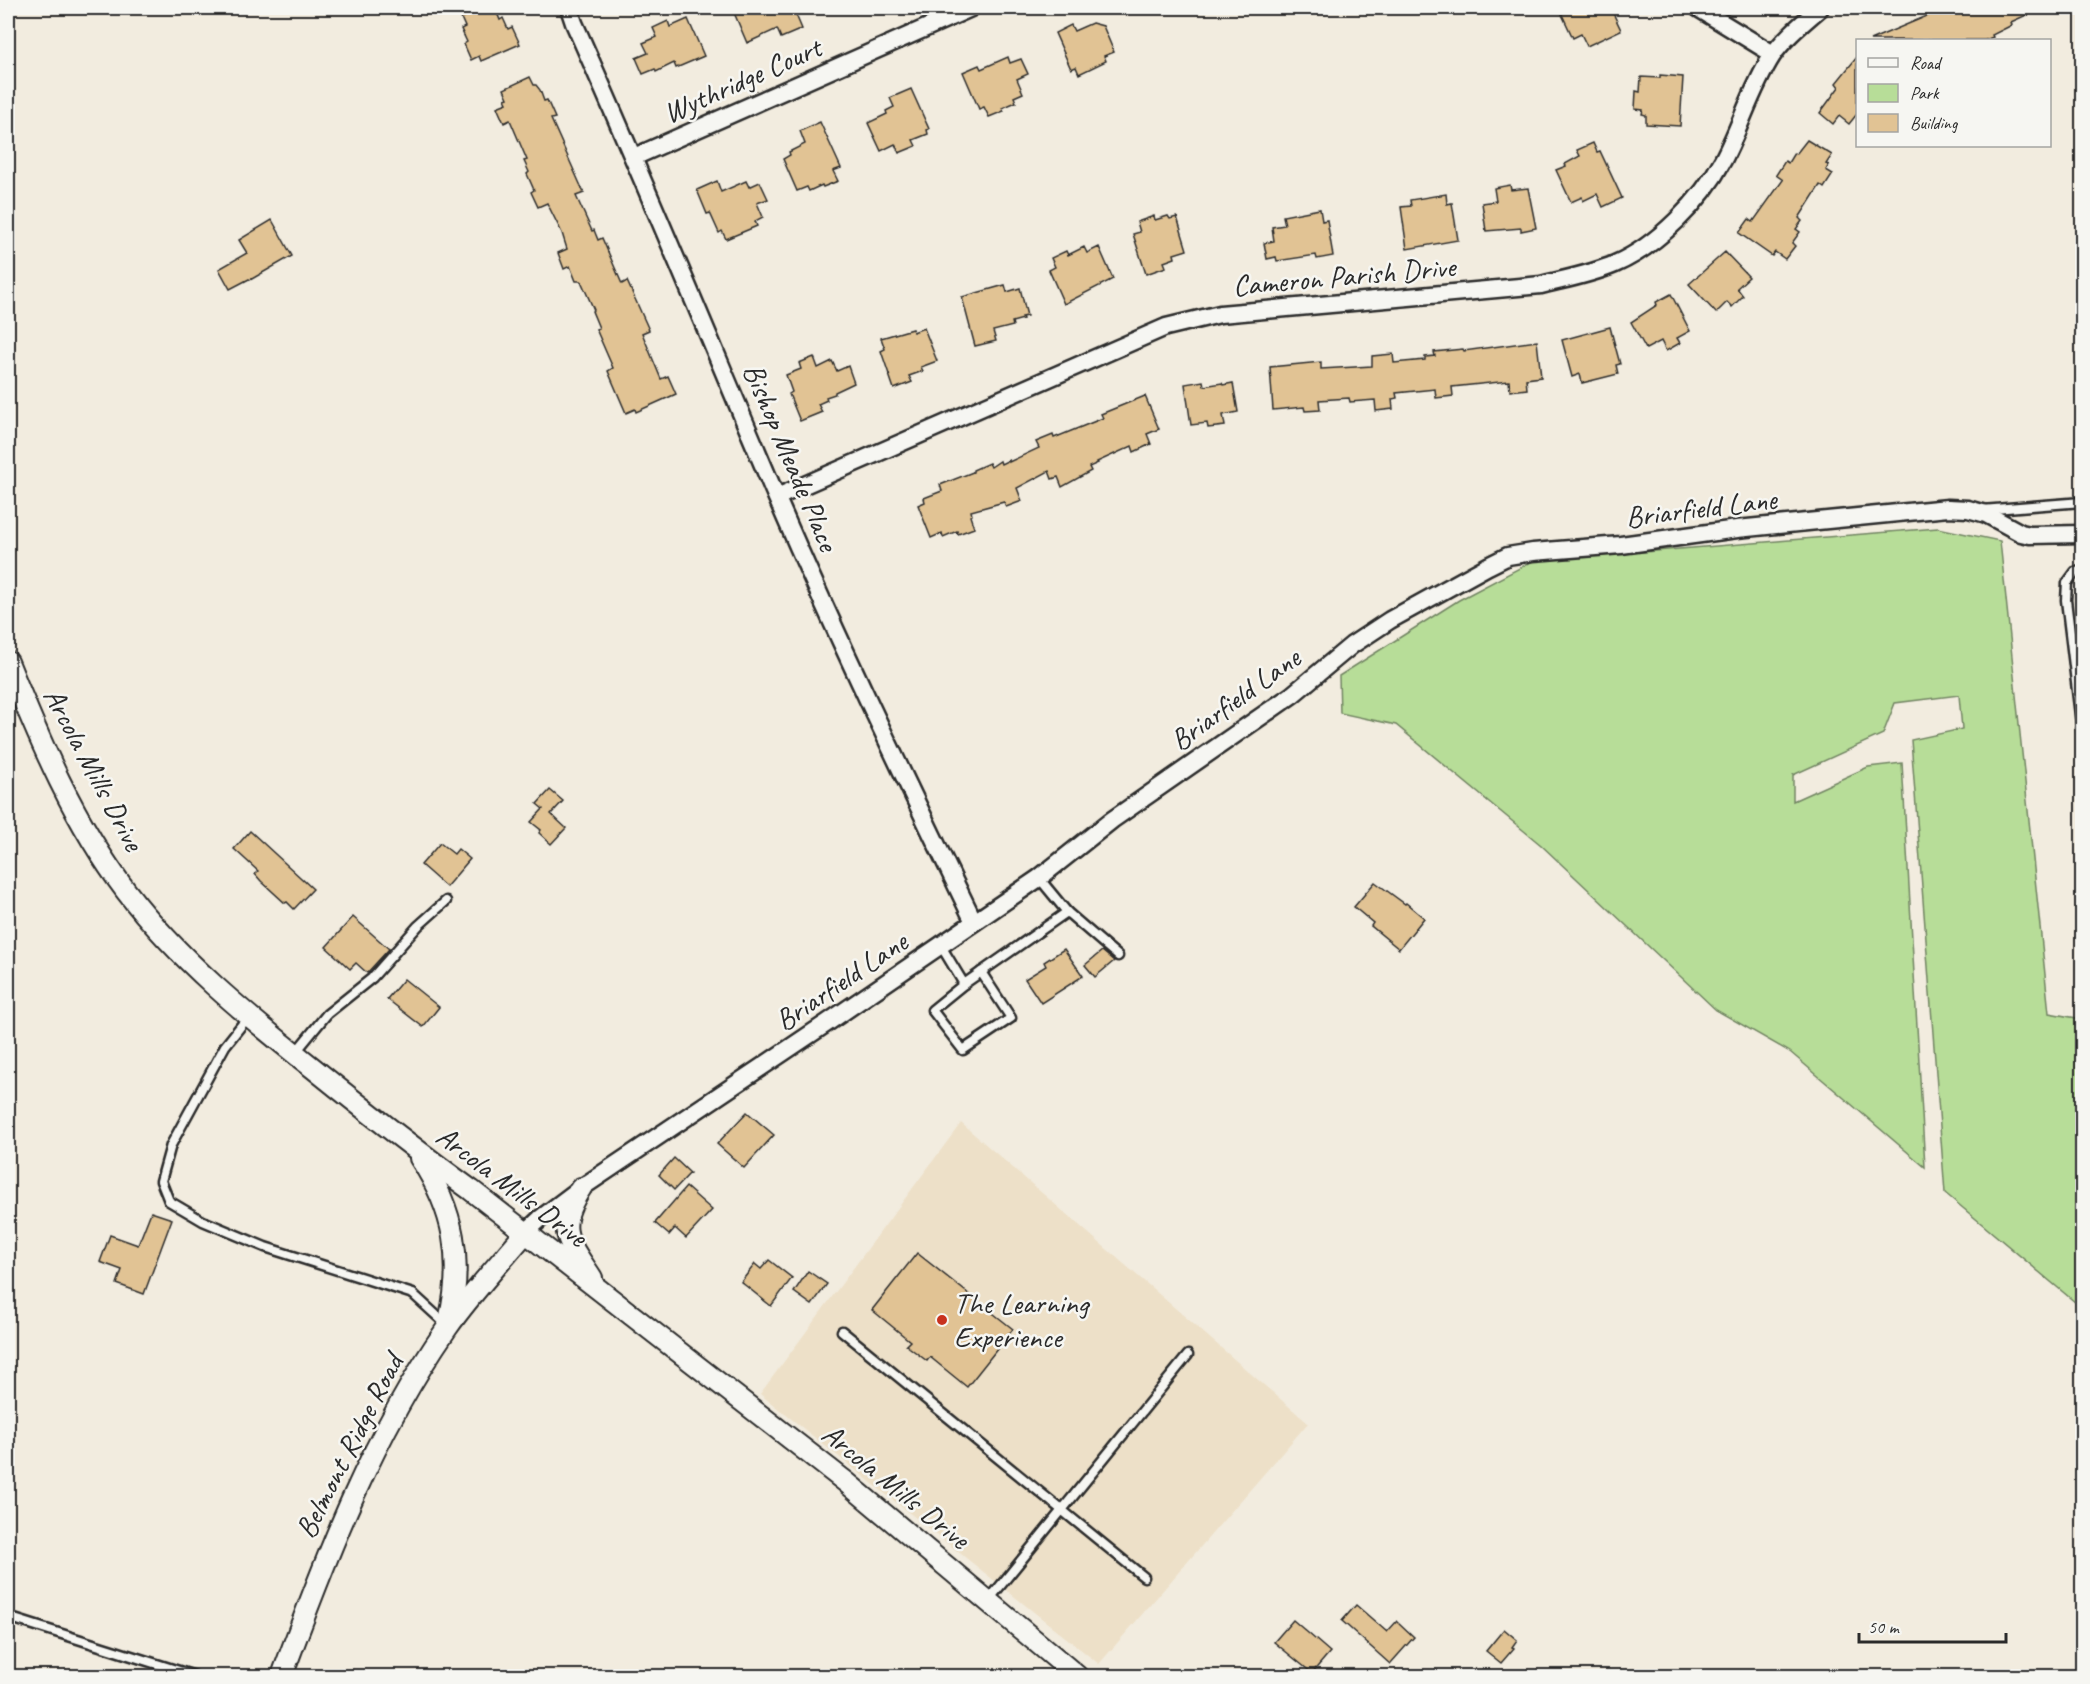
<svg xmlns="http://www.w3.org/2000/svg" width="2090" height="1684" viewBox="0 0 2090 1684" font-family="Caveat,sans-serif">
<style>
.built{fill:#ede0c8}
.green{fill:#b7dd98;stroke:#718462;stroke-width:1.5}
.building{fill:#e1c394;stroke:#2b2b2b;stroke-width:1.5}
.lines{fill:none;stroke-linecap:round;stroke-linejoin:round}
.service-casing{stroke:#2b2b2b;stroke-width:13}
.minor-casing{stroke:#2b2b2b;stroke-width:21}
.tertiary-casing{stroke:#2b2b2b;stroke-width:24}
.service{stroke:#f6f6f2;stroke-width:8}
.minor{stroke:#f6f6f2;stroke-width:16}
.tertiary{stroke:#f6f6f2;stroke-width:20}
.poi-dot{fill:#c8321e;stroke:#f6f6f2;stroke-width:2}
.labels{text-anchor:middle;stroke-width:5;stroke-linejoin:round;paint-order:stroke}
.street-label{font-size:30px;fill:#2b2b2b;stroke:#f6f6f2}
.poi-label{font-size:30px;fill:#2b2b2b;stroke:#f6f6f2;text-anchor:start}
</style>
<rect width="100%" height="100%" fill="#f2ecdf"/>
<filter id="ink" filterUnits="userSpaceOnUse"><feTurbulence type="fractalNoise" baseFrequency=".0167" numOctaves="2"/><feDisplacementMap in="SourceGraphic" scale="12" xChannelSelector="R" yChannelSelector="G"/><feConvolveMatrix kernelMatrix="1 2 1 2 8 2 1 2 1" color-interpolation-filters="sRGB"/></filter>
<g filter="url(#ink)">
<path class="built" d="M961,1123L1308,1423L1099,1664L760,1394Z"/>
<path class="green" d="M1938,528L2000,541L2049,1013L2082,1019V1308L1945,1193L1911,740L1962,729L1959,695L1895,703L1883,734L1793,775V801L1868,767L1902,763L1925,1167L1790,1052L1716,1010L1541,845L1396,725L1340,713L1339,676L1459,600L1533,561Z"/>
<g class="building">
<path d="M486,8H495L500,20L503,18L508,29L512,27L520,44L481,61L479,56L471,60L464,44L467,42L461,29L465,27L461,18Z"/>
<path d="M732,8H793L802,29L781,38L777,29L747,43Z"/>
<path d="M1559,8H1605L1607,13L1612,11L1621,30L1587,46L1581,34L1573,38Z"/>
<path d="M1946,8H2042L2011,22L2012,25L1992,35L1993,37L1985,40H1870Z"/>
<path d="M688,19L704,56L676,68L674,63L656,72L655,69L643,74L636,58L648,53L643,43L657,37L653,28L668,21L670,27Z"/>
<path d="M1092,23L1103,26L1114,52L1104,56L1106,61L1079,74L1076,67L1071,69L1055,33L1071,25L1074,31Z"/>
<path d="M1008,57L1010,63L1021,59L1028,74L1017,79L1023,93L1014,97L1016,102L1002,108L1004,111L989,117L984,107L979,109L963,72L979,65L981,69Z"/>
<path d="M1857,57V114L1849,124L1839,116L1833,124L1820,113L1839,87L1836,83Z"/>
<path d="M1660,75L1683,77L1680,126L1646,124V115L1642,114L1643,110L1635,109L1636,91L1640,92L1641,77L1660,78Z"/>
<path d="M530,77L534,85H536L540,90L544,101L547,100L555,118L551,119L584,193L576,196L592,231L594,230L598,240L602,238L622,284L627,281L649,330L642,333L661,379L668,376L676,394L636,412L635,409L626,413L608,371L613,368L596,329L599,328L592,311L594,310L581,281H576L570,266L564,269L558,253L567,249L562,233L547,203L538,207L531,192L534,190L527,174L529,172L524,161L527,160L510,120L504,123L497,107L507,103L505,99L508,98L504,89Z"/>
<path d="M911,89L929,129L927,130L928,134L913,140L916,146L899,153L895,144L881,151L868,123L887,114L886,111L894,107L890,98Z"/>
<path d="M820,122L841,168L833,171L838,181L823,187L822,185L809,191L807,187L797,191L783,159L790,155L789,152L805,144L800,131Z"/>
<path d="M1807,140L1832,155L1826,164L1829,165L1826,170L1833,174L1824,188L1820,185L1799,218L1802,221L1796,229L1800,232L1792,243L1795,246L1785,259L1775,252L1772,256L1739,233L1749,219L1753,222L1783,180L1776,175L1785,161L1788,163L1794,153L1796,154Z"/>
<path d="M1593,143L1597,152L1600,151L1622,198L1603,207L1597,194L1583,201L1582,197L1571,202L1556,170L1566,166L1565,164L1580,156L1577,150Z"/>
<path d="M717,181L721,192L746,181L749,187L760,182L768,199L757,203L763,217L755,221L757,226L726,239L722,231L719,233L710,213L707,214L697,190Z"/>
<path d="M1510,185L1511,190L1528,188L1536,228L1521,231V228L1486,231L1482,203L1496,201L1494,188Z"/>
<path d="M1446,194L1447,204L1452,203L1458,240L1407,249L1401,207L1411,206L1410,200Z"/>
<path d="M1320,209L1322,221L1327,220L1333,256L1317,259L1316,255L1277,261L1276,257L1267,259L1264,243L1274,241L1272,227L1285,225L1283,216Z"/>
<path d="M1154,216L1155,220L1168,216L1170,219L1177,217L1187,250L1174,254L1175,258L1164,262L1166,267L1146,274L1133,234L1140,232L1137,222Z"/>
<path d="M272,220L292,256L250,280L249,279L230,289L219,269L247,253L239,240Z"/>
<path d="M1084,247L1087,253L1099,247L1113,279L1064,304L1049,270L1055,267L1051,258L1066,251L1068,255Z"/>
<path d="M1725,252L1749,277L1737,288L1743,296L1732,307L1727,302L1716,313L1689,284Z"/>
<path d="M1005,285L1007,292L1020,288L1027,316L1022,317L1023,319L1012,322L1013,326L993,331L996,341L975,346L962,297Z"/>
<path d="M1671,294L1690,331L1677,338L1680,343L1666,351L1661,341L1646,349L1631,322L1657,305L1656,302Z"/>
<path d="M1610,327L1620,364L1616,365L1618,374L1582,383L1580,374L1572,377L1562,340Z"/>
<path d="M924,328L937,361L921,367L923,371L909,376L912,382L894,389L881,351L885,349L881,338L912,329L913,332Z"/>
<path d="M1537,341L1541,377L1526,379L1527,389L1510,391L1509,381L1452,387L1453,396L1436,398L1435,389L1396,393L1397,398L1392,399L1393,409L1376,411L1375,400L1350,402L1349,398L1319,400L1320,410L1305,411L1304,407L1273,410L1270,367L1321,362V369L1372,366V356L1393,354L1394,363L1425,360V357L1435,356L1434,352L1463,349L1464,351Z"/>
<path d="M814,357L818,368L832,361L837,371L848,366L854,383L835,392V394L826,397L827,400L818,404L822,412L800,421L789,394L792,392L786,375L801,369L799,363Z"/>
<path d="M1203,381L1204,386L1222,383L1223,385L1233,383L1238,412L1223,415L1225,426L1208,428L1207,423L1191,425L1185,384Z"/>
<path d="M1145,396L1159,429L1147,434L1151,444L1134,452L1132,446L1097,462L1098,463L1089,467L1091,471L1062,487L1058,477L1052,479L1049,471L1017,488L1022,501L1006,507L1004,502L971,511L972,515L970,516L974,528L958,534L957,531L943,537L942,533L931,538L918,505L925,502L924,498L942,491L940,485L973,472V470L989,463L991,467L1000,461L1001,464L1009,460V462L1039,448L1036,442L1053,435L1054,438L1103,418L1101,414Z"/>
<path d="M550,790L563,801L551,814L566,828L551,844L539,833L541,830L531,822L543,809L537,804Z"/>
<path d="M250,831L313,889L294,909L287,902L285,903L261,881L255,874L258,871L234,849Z"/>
<path d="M440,843L454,854L458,849L470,859L446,887L421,865Z"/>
<path d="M1375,882L1405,904L1406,903L1424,918L1399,949L1371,926L1373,923L1354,907Z"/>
<path d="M353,917L389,949L367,973L356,963L350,969L326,947Z"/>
<path d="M1064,949L1083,976L1041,1003L1025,979L1046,966L1044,962Z"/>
<path d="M1102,951L1114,961L1095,977L1085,965Z"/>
<path d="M404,979L439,1007L423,1027L387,999Z"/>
<path d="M747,1112L774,1135L744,1168L717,1144Z"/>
<path d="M674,1158L690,1173L674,1190L659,1175Z"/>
<path d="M686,1187L712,1210L686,1238L675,1228L669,1235L655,1223Z"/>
<path d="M151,1212L172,1219L144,1294L117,1284L122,1270L100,1262L110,1235L138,1245Z"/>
<path d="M917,1253L1013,1329L967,1387L930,1357L927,1361L906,1345L910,1341L872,1310Z"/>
<path d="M769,1260L792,1278L771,1306L741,1282L755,1264L761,1269Z"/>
<path d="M808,1271L827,1284L812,1305L794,1292Z"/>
<path d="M1356,1605L1387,1632L1397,1621L1414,1637L1390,1664L1342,1621Z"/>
<path d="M1293,1620L1330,1652L1312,1673L1274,1642Z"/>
<path d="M1504,1629L1517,1640L1512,1647L1514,1648L1501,1663L1486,1651Z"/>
</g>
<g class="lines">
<defs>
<g id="service">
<path d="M1982,510L2082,502"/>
<path d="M2082,571L2075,572L2067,583L2066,600L2082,732"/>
<path d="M1067,912L1118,956"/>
<path d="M941,946L964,984L1067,912L1039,878"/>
<path d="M964,984L932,1010L963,1050L1011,1018L981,972"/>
<path d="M248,1017L225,1046L171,1145L161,1181L169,1201L203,1221L265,1247L413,1294L448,1326"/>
<path d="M295,1053L327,1014L372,978L418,926L446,901"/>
<path d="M842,1331L1144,1577"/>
<path d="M988,1601L1188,1355"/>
<path d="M8,1617L195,1676"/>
</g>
<g id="minor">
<path d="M569,8L574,23C644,179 709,338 776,496C838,640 906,781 974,922"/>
<path d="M1698,8L1773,54"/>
<path d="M634,157L971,8"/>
<path d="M777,497L1166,327L1220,314L1541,285C1565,279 1592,274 1615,264C1657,246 1702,200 1723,160C1741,126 1751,89 1772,56C1784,38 1804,22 1820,8"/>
<path d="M525,1233L540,1219L581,1188L827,1023L1039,878L1112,820L1292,695L1352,645L1390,620L1488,566L1508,556L1533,552L1621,545L1737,529L1948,508L1968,509L1986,514L2021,533L2030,535L2082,534"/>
</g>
<g id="tertiary">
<path d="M8,662C40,742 74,822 126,891C179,960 246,1015 313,1068C365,1110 417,1151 471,1190L846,1482L1077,1676"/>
<path d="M420,1158C454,1210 464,1260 449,1321"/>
<path d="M581,1188C554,1229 568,1241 592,1278"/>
<path d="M282,1676C327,1554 372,1436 447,1328C470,1295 499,1264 525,1233"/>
</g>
</defs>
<use href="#service" class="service-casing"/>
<use href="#minor" class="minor-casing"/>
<use href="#tertiary" class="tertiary-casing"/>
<use href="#service" class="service"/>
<use href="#minor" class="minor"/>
<use href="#tertiary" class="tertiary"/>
</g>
</g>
<circle class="poi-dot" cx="942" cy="1320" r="6"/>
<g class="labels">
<g class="street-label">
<text transform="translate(742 80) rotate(-24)" y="10">Wythridge Court</text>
<text transform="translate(1344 276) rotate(-5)" y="10">Cameron Parish Drive</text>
<text transform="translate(791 457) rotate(67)" y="10">Bishop Meade Place</text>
<text transform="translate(1701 508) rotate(-7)" y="10">Briarfield Lane</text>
<text transform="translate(1235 699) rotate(-36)" y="10">Briarfield Lane</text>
<text transform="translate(94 769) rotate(62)" y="10">Arcola Mills Drive</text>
<text transform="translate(841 981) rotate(-34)" y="10">Briarfield Lane</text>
<text transform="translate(512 1186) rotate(37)" y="10">Arcola Mills Drive</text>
<text transform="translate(349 1446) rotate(-63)" y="10">Belmont Ridge Road</text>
<text transform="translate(896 1486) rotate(39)" y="10">Arcola Mills Drive</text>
</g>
<g class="poi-label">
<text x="954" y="1313">The Learning<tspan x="954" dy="34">Experience</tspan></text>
</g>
</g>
<rect width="2090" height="1684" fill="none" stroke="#f6f6f2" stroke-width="30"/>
<rect x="15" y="15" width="2060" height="1654" fill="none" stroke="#2b2b2b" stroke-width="2" filter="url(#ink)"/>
<rect x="1856" y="39" width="195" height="108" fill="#f6f6f2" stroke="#a5a5a2" stroke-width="1.5"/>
<rect x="1868" y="58" width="30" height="9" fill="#f6f6f2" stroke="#a5a5a2" stroke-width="1.5"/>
<text x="1910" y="69" font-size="18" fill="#2b2b2b">Road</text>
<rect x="1868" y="84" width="30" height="18" fill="#b7dd98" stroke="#a5a5a2" stroke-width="1.5"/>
<text x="1910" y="99" font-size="18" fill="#2b2b2b">Park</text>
<rect x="1868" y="114" width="30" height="18" fill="#e1c394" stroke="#a5a5a2" stroke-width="1.5"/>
<text x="1910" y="129" font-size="18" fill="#2b2b2b">Building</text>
<path d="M1859 1633v9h147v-9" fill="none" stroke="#2b2b2b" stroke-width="3"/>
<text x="1868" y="1633" font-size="18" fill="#2b2b2b" stroke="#f6f6f2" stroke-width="4.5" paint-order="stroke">50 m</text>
</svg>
